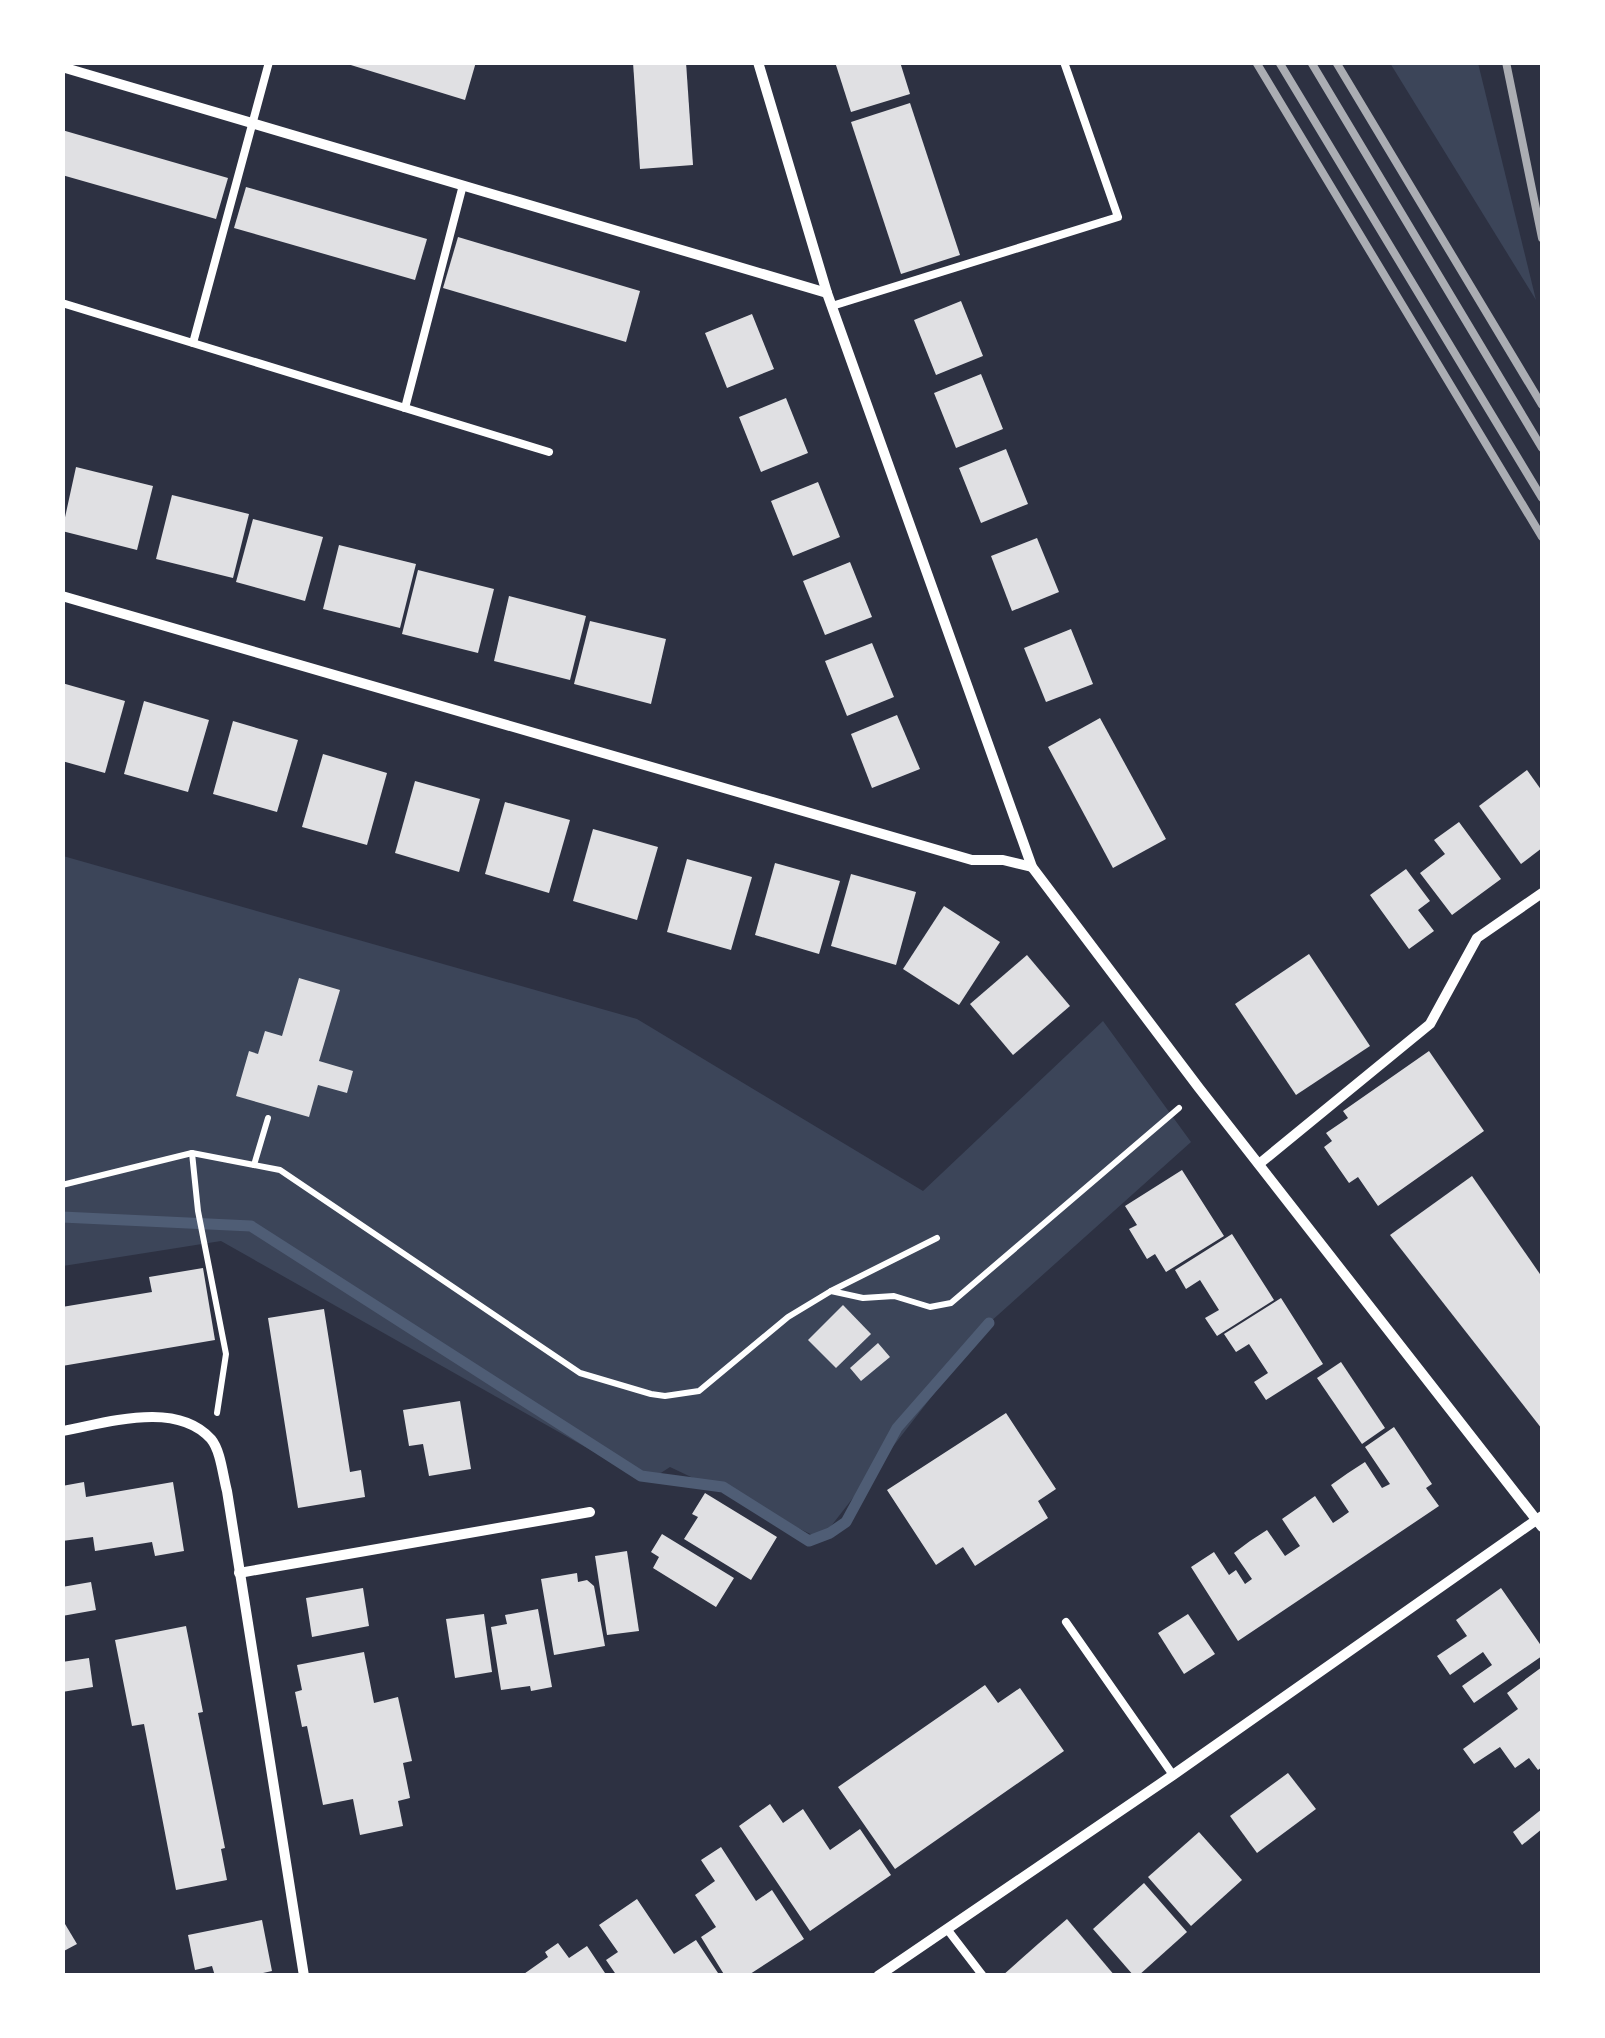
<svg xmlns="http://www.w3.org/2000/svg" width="1605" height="2038" viewBox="0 0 1605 2038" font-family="'Fira Sans',sans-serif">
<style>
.green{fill:#3c4559}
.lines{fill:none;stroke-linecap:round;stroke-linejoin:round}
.stream{stroke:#4f5d75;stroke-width:11}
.building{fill:#e0e0e3}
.path{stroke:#fff;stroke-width:6}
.service{stroke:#fff;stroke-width:8}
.minor{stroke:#fff;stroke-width:10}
.rail{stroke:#abadb3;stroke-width:8}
</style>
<rect width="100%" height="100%" fill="#2d3142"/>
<g class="green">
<path d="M1390,63H1478L1536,300Z"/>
<path d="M63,856L637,1019L923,1191L1103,1021L1191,1142L989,1323L821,1539L670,1467L647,1482L221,1241L63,1266Z"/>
</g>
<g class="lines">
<path class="stream" d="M62,1217L251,1226L641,1476L723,1487L809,1541L830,1533L846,1522L897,1428L989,1323"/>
</g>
<g class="building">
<path d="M341,62H476L465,100Z"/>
<path d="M633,62H686L693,165L640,169Z"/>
<path d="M835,62H900L910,94L851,112Z"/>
<path d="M910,103L960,255L901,274L851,122Z"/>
<path d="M62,130L228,178L216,219L62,175Z"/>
<path d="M246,187L427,239L415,280L234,228Z"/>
<path d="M458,237L640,291L626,342L443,288Z"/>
<path d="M961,301L983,356L936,375L914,320Z"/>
<path d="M752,314L774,369L727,388L705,333Z"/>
<path d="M981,374L1003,429L956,448L934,393Z"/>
<path d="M786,398L808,453L761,472L739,417Z"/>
<path d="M1006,449L1028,504L981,523L959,468Z"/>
<path d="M76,467L153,486L137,550L62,531Z"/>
<path d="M818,482L840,537L793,556L771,501Z"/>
<path d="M172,495L249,514L233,578L156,559Z"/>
<path d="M253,519L323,537L305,601L236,582Z"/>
<path d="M1037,538L1059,592L1012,611L991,556Z"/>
<path d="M339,545L416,564L400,628L323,609Z"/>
<path d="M850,562L872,617L825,635L803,581Z"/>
<path d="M418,570L494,589L478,653L402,634Z"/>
<path d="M509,596L586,616L570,680L494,661Z"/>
<path d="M590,621L666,639L651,704L574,684Z"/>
<path d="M1071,629L1093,684L1046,702L1024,648Z"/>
<path d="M872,643L894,697L847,716L825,661Z"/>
<path d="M62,683L125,701L105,773L62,761Z"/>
<path d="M144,701L209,720L188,792L124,774Z"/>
<path d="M897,715L920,769L872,788L851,734Z"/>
<path d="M1100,718L1166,839L1113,868L1048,747Z"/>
<path d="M233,721L298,740L277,812L213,794Z"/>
<path d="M323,754L387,773L367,845L302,827Z"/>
<path d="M1527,770L1542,791V848L1521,864L1479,806Z"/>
<path d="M415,781L480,799L459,872L395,853Z"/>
<path d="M505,802L570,820L549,893L485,874Z"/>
<path d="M1459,822L1501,879L1452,915L1420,873L1445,854L1434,840Z"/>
<path d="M593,829L658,847L637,920L573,901Z"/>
<path d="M687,859L752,877L731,950L667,932Z"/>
<path d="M775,863L840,881L819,954L755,935Z"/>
<path d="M1406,869L1430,901L1418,910L1434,931L1409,949L1370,895Z"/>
<path d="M851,874L916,892L896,965L831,946Z"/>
<path d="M944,906L1000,942L959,1005L903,969Z"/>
<path d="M1309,954L1370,1046L1296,1095L1235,1004Z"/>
<path d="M1027,955L1070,1006L1013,1055L970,1004Z"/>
<path d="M299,978L340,990L319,1061L353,1071L347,1093L318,1085L309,1117L236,1096L249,1051L258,1054L265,1031L282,1036Z"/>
<path d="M1429,1051L1484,1131L1378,1206L1358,1177L1349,1183L1324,1147L1332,1141L1326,1133L1348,1118L1343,1111Z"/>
<path d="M1182,1170L1224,1236L1166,1272L1155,1254L1147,1259L1129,1229L1137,1225L1125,1206Z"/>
<path d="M1472,1176L1542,1277V1429L1390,1235Z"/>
<path d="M1232,1234L1274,1300L1217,1336L1205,1318L1219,1310L1200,1280L1186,1289L1175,1270Z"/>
<path d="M203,1268L215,1340L62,1366V1307L152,1292L149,1277Z"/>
<path d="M1281,1298L1323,1364L1266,1400L1254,1382L1268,1373L1249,1344L1236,1352L1224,1334Z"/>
<path d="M843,1305L871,1334L836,1368L808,1340Z"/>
<path d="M324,1309L350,1472L361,1470L365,1497L298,1508L268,1318Z"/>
<path d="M878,1343L890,1357L861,1381L850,1368Z"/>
<path d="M1341,1362L1385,1428L1362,1444L1317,1378Z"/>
<path d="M460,1401L471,1469L429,1476L423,1444L409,1446L403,1410Z"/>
<path d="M1006,1413L1056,1489L1038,1501L1048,1518L975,1566L963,1547L936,1565L887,1490Z"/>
<path d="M1394,1427L1432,1484L1426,1488L1439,1506L1238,1641L1191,1567L1214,1552L1229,1575L1236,1570L1245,1584L1252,1579L1234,1553L1250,1541L1267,1530L1285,1556L1300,1546L1282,1519L1315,1496L1333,1523L1342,1517L1349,1512L1331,1485L1348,1473L1365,1462L1382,1488L1390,1484L1365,1447Z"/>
<path d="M84,1482L86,1497L173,1482L184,1551L155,1556L152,1542L95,1551L93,1537L62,1541V1486Z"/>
<path d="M705,1493L777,1537L751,1580L684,1539L698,1517L692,1514Z"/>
<path d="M662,1534L734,1578L716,1607L653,1568L659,1557L651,1552Z"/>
<path d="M627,1551L639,1631L607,1635L595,1556Z"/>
<path d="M577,1573L578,1582L587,1580L594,1586L605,1646L554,1655L541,1579Z"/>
<path d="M91,1582L96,1610L62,1616V1587Z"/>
<path d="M363,1588L369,1626L312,1637L306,1598Z"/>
<path d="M1501,1588L1542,1647V1656L1474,1703L1462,1686L1492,1665L1483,1652L1450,1675L1437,1656L1467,1636L1456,1620Z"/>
<path d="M538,1609L552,1687L531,1691L530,1686L501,1690L491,1627L507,1624L505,1615Z"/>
<path d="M484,1614L492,1672L455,1678L446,1619Z"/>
<path d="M1188,1614L1215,1654L1184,1674L1158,1633Z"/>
<path d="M186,1626L203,1712L198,1713L225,1848L221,1849L227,1880L176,1890L144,1724L132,1726L115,1640Z"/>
<path d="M364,1652L374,1703L398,1697L412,1761L403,1763L410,1798L398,1801L403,1826L360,1835L353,1799L323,1805L307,1726L302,1727L295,1692L302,1690L297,1665Z"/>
<path d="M89,1658L93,1687L62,1692V1662Z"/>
<path d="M1542,1667V1767L1538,1770L1529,1758L1515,1768L1500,1747L1474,1764L1463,1749L1518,1709L1507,1693Z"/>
<path d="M985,1685L998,1703L1020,1688L1064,1751L895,1869L838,1787Z"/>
<path d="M1288,1773L1316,1809L1257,1853L1230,1816Z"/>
<path d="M770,1804L783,1823L803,1809L830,1850L860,1829L891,1875L810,1931L739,1826Z"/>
<path d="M1542,1809V1829L1522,1845L1513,1832Z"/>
<path d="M1199,1832L1242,1880L1191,1926L1148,1877Z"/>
<path d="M721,1847L756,1901L772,1890L804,1939L747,1976H725L701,1937L716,1927L695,1895L715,1881L701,1860Z"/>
<path d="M1144,1883L1187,1932L1138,1976H1134L1093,1929Z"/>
<path d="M637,1899L674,1954L696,1940L720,1976H617L606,1960L618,1952L599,1925Z"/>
<path d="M62,1919L77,1944L62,1952Z"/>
<path d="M1067,1919L1115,1976H1002L1038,1944Z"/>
<path d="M262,1920L272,1971L250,1976H215L212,1966L195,1970L188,1935Z"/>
<path d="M558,1943L569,1958L587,1946L607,1976H521L548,1957L545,1952Z"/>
</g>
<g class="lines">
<g class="path">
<path d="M192,1153L198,1211L226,1354L217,1413"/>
<path d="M254,1165L268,1118"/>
<path d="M62,1185L192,1153L280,1170L580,1373L651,1394L665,1396L699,1391L788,1317L831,1291L863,1298L894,1296L930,1307L951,1303L1179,1108"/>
<path d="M831,1291L937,1238"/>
</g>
<g class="service">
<path d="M62,303L549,452"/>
<path d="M832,306L1118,217L1064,62"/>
<path d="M193,343L269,62"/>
<path d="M405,408L463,185"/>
<path d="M1066,1622L1173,1775"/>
<path d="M947,1929L983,1976"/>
</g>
<g class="minor">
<path d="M758,62L827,293L1032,867L1199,1088L1542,1527"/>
<path d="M62,67L827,293"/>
<path d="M62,596L972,860H1003L1032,867"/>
<path d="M1259,1164L1430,1024L1477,938L1542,893"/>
<path d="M62,1431C107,1423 176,1400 211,1439C221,1451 223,1477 227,1491L304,1976"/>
<path d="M239,1573L590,1512"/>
<path d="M878,1976L1173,1775L1542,1516"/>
</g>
<g class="rail">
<path d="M1256,62L1542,537"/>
<path d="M1279,62L1542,498"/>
<path d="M1311,62L1542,448"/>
<path d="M1336,62L1542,405"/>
<path d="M1506,62L1542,238"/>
</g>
</g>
<rect width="1605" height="2038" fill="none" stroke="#ffffff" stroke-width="130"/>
</svg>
